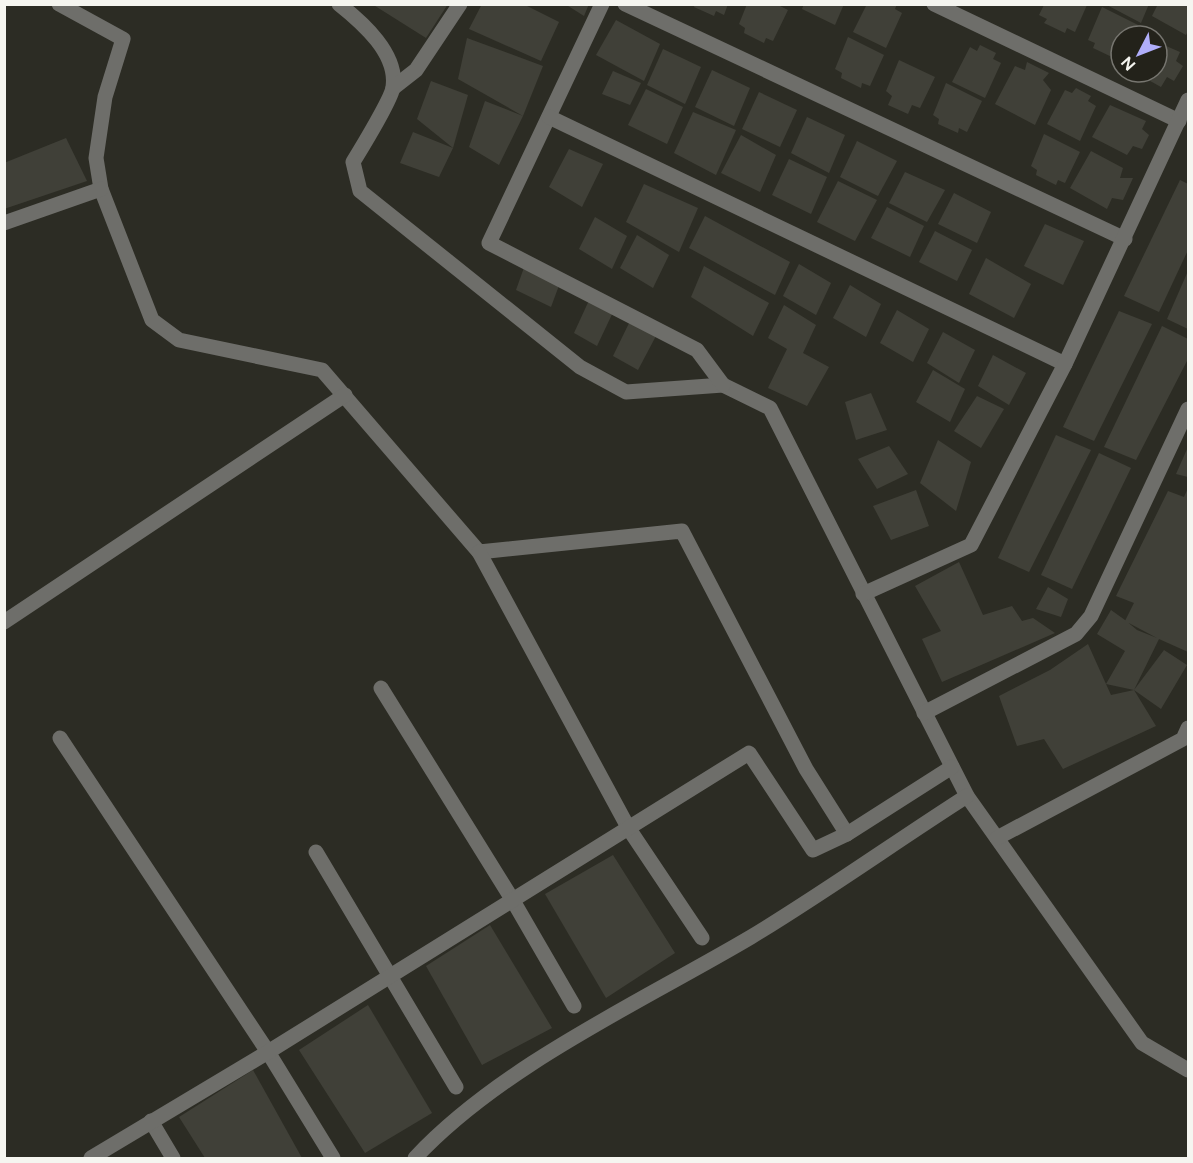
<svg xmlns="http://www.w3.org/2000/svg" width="1193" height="1163" viewBox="0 0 1193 1163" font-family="Figtree,sans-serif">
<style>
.building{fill:#404038}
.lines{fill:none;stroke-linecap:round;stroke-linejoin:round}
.street{stroke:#6e6e6a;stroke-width:15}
</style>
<rect width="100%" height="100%" fill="#2c2c24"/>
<g class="building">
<path d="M372,4H448L426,38Z"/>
<path d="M482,4H523L559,22L541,61L469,29Z"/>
<path d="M565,4H589L584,16Z"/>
<path d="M695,4H728L724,15L716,11L714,16L694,7Z"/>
<path d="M747,4H776L788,10L773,41L766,38L764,43L744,33L745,28L739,24Z"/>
<path d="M804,4H844L835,25L802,9Z"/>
<path d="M867,4H897L895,9L902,13L886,48L853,32Z"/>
<path d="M1105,4H1149L1141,23Z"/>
<path d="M1158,4H1188V31L1186,35L1152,16Z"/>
<path d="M1044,5H1087L1075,32L1067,28L1065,33L1044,23L1047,19L1039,15Z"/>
<path d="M1102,7L1138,25L1133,36H1121V55L1116,53L1114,58L1093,48L1095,43L1088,40Z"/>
<path d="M616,20L660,44L644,81L596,55Z"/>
<path d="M848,37L884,55L870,86L862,83L861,88L841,78L842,73L835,69Z"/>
<path d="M467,38L543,66L523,116L499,165L469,147L485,101L523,116L458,79Z"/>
<path d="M1157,42L1180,52L1176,61L1183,66L1174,81L1167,77L1161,87L1134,72H1157Z"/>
<path d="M980,45L996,53L993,59L1001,63L985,98L952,82L970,47L977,51Z"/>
<path d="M663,49L701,67L685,104L647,85Z"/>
<path d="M899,60L935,77L920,108L912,105L908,114L888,105L892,96L886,91Z"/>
<path d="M1027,62L1049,73L1043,80L1051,90L1035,125L995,104L1015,66L1025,70Z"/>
<path d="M712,70L750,88L734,126L695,107Z"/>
<path d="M613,71L641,83L630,105L602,94Z"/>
<path d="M431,81L468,95L453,148L417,119Z"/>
<path d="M946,83L982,101L967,132L959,128L958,133L938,124L939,119L933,115Z"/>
<path d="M1076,88L1091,96L1088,101L1096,106L1080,141L1047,124L1065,90L1072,93Z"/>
<path d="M646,89L683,107L667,144L628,125Z"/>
<path d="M759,92L797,110L780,147L742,129Z"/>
<path d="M1110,105L1146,121L1142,129L1149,135L1142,149L1133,146L1127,155L1092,137Z"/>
<path d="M693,112L736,130L716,175L674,153Z"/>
<path d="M807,117L845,135L829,173L791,153Z"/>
<path d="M413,132L453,148L439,177L400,163Z"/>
<path d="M1044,134L1080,152L1065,183L1058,180L1056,185L1036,175L1037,170L1031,166Z"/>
<path d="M741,135L776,155L760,192L721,173Z"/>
<path d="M66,138L87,181L4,209V163Z"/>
<path d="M857,141L897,161L878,196L840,177Z"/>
<path d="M569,149L603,164L582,207L549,187Z"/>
<path d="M1091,151L1123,168L1120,178H1133L1123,200L1112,198L1107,209L1070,188Z"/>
<path d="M789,159L827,177L811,214L772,195Z"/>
<path d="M905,172L945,190L927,222L889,203Z"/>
<path d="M1180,180L1188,184V250L1159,312L1124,296Z"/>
<path d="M838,181L877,200L855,241L817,222Z"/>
<path d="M644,184L698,208L679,252L626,222Z"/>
<path d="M954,193L991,212L977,243L938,224Z"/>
<path d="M887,207L924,226L910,257L871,238Z"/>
<path d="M705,216L790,262L775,295L689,248Z"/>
<path d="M595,217L627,236L612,269L579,249Z"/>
<path d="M1045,224L1084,241L1063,285L1024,266Z"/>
<path d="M935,231L972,250L957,281L919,262Z"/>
<path d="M637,235L669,255L653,288L620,268Z"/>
<path d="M986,258L1031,284L1014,318L969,294Z"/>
<path d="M526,262L561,280L551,307L516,290Z"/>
<path d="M799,264L831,283L816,315L783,296Z"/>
<path d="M704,266L769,303L753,336L691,297Z"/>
<path d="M1188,271V329L1167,319Z"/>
<path d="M850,285L881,304L866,337L833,318Z"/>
<path d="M591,296L615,308L597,346L574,333Z"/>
<path d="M784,305L816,325L803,353L829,367L807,406L768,388L787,349L768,338Z"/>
<path d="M897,310L929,329L913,362L880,343Z"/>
<path d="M1119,311L1152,324L1094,441L1063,427Z"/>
<path d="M632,317L657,334L638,370L613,356Z"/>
<path d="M1162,326L1188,339V359L1136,460L1104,447Z"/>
<path d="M943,332L975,350L959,383L927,363Z"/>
<path d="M993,355L1026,373L1009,405L978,386Z"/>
<path d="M933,370L965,389L950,422L916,402Z"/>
<path d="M871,393L887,430L856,440L845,402Z"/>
<path d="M977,396L1004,409L981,448L954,431Z"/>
<path d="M1056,435L1091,450L1029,572L998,558Z"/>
<path d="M938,440L971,462L956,511L920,483Z"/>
<path d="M889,446L908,474L877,489L858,459Z"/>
<path d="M1188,447V477L1176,474Z"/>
<path d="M1099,453L1131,468L1072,589L1041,575Z"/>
<path d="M1188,488V652L1159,639L1134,690L1106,684L1111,695L1134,690L1164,650L1187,665L1161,709L1134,690L1156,726L1063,769L1044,739L1017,746L999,696L1050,670L1088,644L1106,684L1125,651L1097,634L1111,610L1125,620L1137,630L1157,638L1125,621L1134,603L1116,596L1168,491L1184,497Z"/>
<path d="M916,490L929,526L891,540L873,506Z"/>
<path d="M959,562L983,615L1012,606L1022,621L1033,618L1055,633L942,682L922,639L941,631L915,586Z"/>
<path d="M1048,587L1068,599L1061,617L1036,609Z"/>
<path d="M613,855L675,953L606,998L545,894Z"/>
<path d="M490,925L552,1028L482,1065L426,966Z"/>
<path d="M368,1005L432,1113L365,1153L299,1050Z"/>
<path d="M253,1070L302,1158H205L179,1117Z"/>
</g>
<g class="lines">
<g class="street">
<path d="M59,4L123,39L105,97L96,158L101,189L152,320L179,340L322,370L479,552L682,531L806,769L847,834"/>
<path d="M339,4C363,23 398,54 393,87C392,98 361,149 353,162L360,191L580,367L626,392L723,385L770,408L967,796L1142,1043L1188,1070"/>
<path d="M602,4L489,243L697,350L723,385"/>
<path d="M625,4L1125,239"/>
<path d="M934,4L1179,121"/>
<path d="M393,88L416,70L460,4"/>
<path d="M549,117L1065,364"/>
<path d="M4,223L101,189"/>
<path d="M479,552L629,829L702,938"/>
<path d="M863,594L971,545L1065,364L1188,100"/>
<path d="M4,622L345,395"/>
<path d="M381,688L512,899L574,1006"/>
<path d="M924,713L1076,634L1091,616L1188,409"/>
<path d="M60,738L268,1052L333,1158"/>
<path d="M997,838L1183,739L1188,728"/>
<path d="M316,852L456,1087"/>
<path d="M151,1121L173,1158"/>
<path d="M91,1158L268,1052L749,753L813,850L847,834L952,767"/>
<path d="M415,1158C502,1065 641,1002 751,937C824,893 895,842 967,796"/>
</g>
</g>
<rect width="1193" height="1163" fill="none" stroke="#f5f5f0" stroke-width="12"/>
<g transform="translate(1139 54) rotate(228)"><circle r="28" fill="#23221a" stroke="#777670" stroke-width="1.5"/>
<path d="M0-4.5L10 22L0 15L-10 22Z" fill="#b0aefa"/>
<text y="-9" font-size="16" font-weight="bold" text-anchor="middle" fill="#f5f5f0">N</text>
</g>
</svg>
